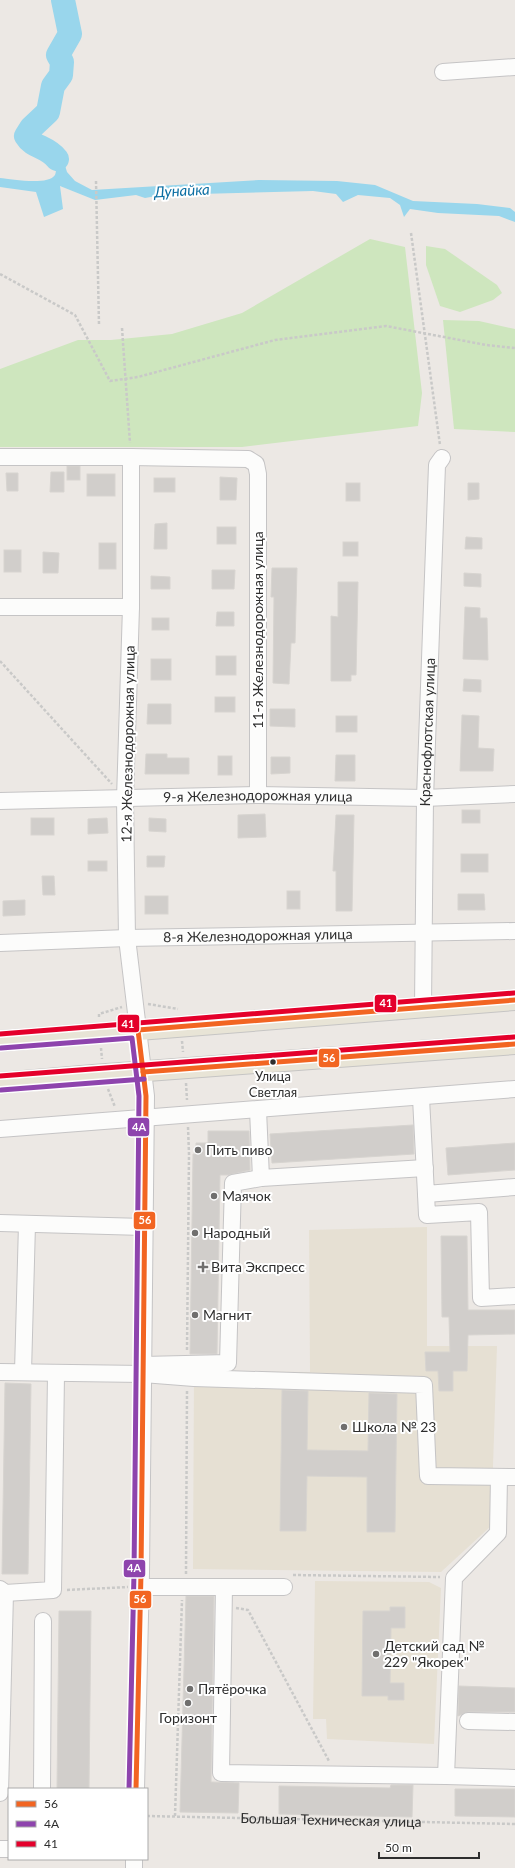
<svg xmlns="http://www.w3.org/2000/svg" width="515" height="1868" viewBox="0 0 515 1868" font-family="Lato,sans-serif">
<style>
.education{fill:#e6e0d3}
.green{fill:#cee6be}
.water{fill:#99d6ec}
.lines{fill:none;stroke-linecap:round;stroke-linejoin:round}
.stream{stroke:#99d6ec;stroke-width:4}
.river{stroke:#99d6ec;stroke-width:24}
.building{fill:#d1cecb;stroke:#d7d4d0}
.minor-casing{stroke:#c5c4c5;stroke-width:18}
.major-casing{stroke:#c6c5c4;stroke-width:22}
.path{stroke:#c9c9c8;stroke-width:2.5;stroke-dasharray:3 2;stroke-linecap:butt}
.minor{stroke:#fcfcfb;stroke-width:16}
.major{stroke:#e8e4d6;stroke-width:20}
.bus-1-casing{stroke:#fff;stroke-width:8}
.bus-2-casing{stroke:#fff;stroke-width:8}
.bus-3-casing{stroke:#fff;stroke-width:8}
.bus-1{stroke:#f26522;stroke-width:5}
.bus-2{stroke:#8e44ad;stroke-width:5}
.bus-3{stroke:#e4002b;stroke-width:5}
.bus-dot{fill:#2e2e2e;stroke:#fff;stroke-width:1.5}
.poi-dot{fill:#706f6e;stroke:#fff;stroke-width:1.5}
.labels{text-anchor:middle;stroke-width:4;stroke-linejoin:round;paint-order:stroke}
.bus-label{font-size:13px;fill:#2e2e2e;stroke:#fff}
.street-label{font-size:14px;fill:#2e2e2e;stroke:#fff}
.poi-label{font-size:14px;fill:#2e2e2e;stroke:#fff;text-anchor:start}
.water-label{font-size:15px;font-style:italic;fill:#0d6fa3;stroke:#fff}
.line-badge{stroke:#fff;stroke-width:1.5}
.badge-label{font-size:11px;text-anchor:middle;font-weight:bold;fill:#fff}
</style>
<rect width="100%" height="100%" fill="#ece8e4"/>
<g class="education">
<path d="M427,1227V1346H497L491,1526L441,1572L193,1569L194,1371L310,1372L309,1230Z"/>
<path d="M315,1581L429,1582L441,1588L434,1744L327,1739L326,1719H313Z"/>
</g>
<g class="green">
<path d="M370,239L405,247L422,393L418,426L242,447H0V369L78,340H111L172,334L242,313Z"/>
<path d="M426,246L445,249L497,285L502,293L493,300L460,312L440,306L426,265Z"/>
<path d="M443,320L479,321L515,329V432L454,429Z"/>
</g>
<path class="water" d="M38,141L52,147L63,159L67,172L75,181L92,190L259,180L337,181L375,185L413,201L477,204L510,208L515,212V222L499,216L438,213L410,209L404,217L400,205L390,198L358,195L343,202L336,194L313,191L162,195L145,198L136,195L95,200L60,186L63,209L44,217L36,192L0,187V178C11,179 48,186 55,175C56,173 56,168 57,166L49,154L29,142Z"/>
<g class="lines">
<path class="stream" d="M64,3L67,0"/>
<path class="river" d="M57,159C47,146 33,148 26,136L31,128L48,112L53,86L61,75L62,62L58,55L70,34L63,0"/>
</g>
<g class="building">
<rect x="67" y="466" width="13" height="14"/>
<path d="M51,472H64V492H50Z"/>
<path d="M6,473H18V491H7Z"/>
<rect x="87" y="474" width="28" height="22"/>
<path d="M220,477L237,478L236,500H220Z"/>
<rect x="154" y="478" width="21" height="14"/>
<rect x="346" y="483" width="14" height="18"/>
<path d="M468,483H479V499L468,500Z"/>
<path d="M167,523V549H154L155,524Z"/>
<rect x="217" y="527" width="19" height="17"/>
<path d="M466,537L482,538V549H465Z"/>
<rect x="343" y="542" width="15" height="14"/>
<rect x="99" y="543" width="17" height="26"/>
<rect x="4" y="550" width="17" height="22"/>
<path d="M43,552L59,553L58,573H43Z"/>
<path d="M272,568H297L295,643H291L289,684L273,683L274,597H271Z"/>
<path d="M212,570H235L234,589H212Z"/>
<path d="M464,573L481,574V587L464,586Z"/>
<path d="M151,576L170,577V589H151Z"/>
<path d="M338,582H358L356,675H351V681H331V616L338,617Z"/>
<path d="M465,607L480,608V618H487L488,660L463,659Z"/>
<path d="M217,612H234V626H216Z"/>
<rect x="152" y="618" width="17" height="12"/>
<rect x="216" y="656" width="20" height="19"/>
<rect x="151" y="659" width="20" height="21"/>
<path d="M464,679L481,680V692L463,691Z"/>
<rect x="215" y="697" width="20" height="15"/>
<path d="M148,704H171V724H147Z"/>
<path d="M270,709H295V727L270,726Z"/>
<path d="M462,715L479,716L478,748L494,749L493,771H460Z"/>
<rect x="336" y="716" width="21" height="16"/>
<path d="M146,754H167V758H189V774H145Z"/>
<path d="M336,755H355V781H335Z"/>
<rect x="218" y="756" width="14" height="19"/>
<path d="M271,757H290V773L271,774Z"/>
<rect x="462" y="810" width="18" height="13"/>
<path d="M265,814L266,837L238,838V815Z"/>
<path d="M336,815H354L352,911H336V871H333Z"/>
<rect x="31" y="818" width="23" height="17"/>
<path d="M107,818L108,833L88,834V819Z"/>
<path d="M149,818L166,819V832L149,831Z"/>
<rect x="461" y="854" width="27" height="18"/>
<path d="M147,856H165L164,867H147Z"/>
<rect x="88" y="861" width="19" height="10"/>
<path d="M42,876H54L55,895H43Z"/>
<rect x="287" y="891" width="13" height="18"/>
<path d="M458,894H484L485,910H458Z"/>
<rect x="145" y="896" width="23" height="18"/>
<path d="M25,900V915L3,916V901Z"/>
<path d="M413,1125L414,1154L272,1163L270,1134Z"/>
<path d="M208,1131H249L250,1170L229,1175H220L217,1354H190L193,1154H196V1143H208Z"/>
<path d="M515,1143V1170L448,1175L446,1148Z"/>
<path d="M441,1236H467L468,1310H515V1334L468,1335L467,1371H453V1391H439L438,1371H426L425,1352H450L449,1317H442Z"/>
<path d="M5,1383L31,1384L28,1574H2Z"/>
<path d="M282,1390L308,1391L307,1450L368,1451L369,1393L397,1394L395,1532H367V1477L307,1476L306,1531H280Z"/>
<path d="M186,1596H214L211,1782L239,1783L238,1813L180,1812Z"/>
<path d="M390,1607H405V1628H391L390,1683H404V1700H388V1696H362L363,1611H390Z"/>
<path d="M59,1611H91L89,1789H57Z"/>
<path d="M459,1686L515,1688V1712H468L458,1716Z"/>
<path d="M391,1785H413L412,1817L279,1814V1786L390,1788Z"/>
<path d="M455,1789H515V1817L455,1816Z"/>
</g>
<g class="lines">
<defs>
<g id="minor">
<path d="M443,72L515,67"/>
<path d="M0,457H131L248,459L256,464L258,474V795"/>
<path d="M131,457V607L125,799L127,938L146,1096L141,1573L136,1789"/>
<path d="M0,607H131"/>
<path id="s2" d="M0,801L258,795L425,798L515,794"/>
<path id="s3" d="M0,943L127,938L515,931"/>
<path id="s4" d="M423,1007L425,798L437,465L442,458"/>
<path d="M421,1098L426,1194L515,1187"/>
<path d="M258,1110L261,1178"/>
<path d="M0,1129L515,1089"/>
<path d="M426,1194L427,1215L479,1212L481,1298L515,1296"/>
<path d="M0,1223L144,1227"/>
<path d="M143,1365L228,1363L233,1183L261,1178L425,1168"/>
<path d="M0,1372L143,1374L194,1378L424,1385L428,1476L515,1477"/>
<path d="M23,1372L27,1224"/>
<path d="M499,1477L498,1533L454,1578L446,1776L515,1778"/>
<path d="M141,1587H224L221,1773L446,1776"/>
<path d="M224,1587H284"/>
<path d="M0,1589L5,1593L53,1590L56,1374"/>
<path d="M468,1721L515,1722"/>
<path d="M42,1789L43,1621"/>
<path d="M0,1793L5,1593"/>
<path d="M0,1849H9"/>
<path d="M134,1868V1859"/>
</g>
<g id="major">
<path d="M0,1041L515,1000"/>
<path d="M0,1083L93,1075L515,1044"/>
</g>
</defs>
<use href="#minor" class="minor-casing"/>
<use href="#major" class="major-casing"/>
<g class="path">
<path d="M96,181L99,325"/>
<path d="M411,233L440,445"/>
<path d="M0,274L75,315L110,381L138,377L275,340L386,326L486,345L515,348"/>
<path d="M122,328L130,443"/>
<path d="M0,661L112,784"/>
<path d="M148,1004L178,1009"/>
<path d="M99,1017V1014L122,1007"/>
<path d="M182,1041L183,1052"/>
<path d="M101,1048L102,1059"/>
<path d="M186,1083L187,1100"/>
<path d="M108,1089L115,1107"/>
<path d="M187,1350L189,1154L188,1127"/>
<path d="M186,1574L187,1391"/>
<path d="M293,1575L440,1577"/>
<path d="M67,1590L128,1587"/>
<path d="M236,1608L248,1610L329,1761"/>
<path id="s1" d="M147,1816L515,1824"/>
<path d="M175,1816L182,1600"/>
</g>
<use href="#minor" class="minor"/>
<use href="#major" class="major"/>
<defs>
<g id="bus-1">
<path d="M143,1072L515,1044"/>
<path d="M136,1789L141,1573L146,1096L138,1030L515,1000"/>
</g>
<g id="bus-2">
<path d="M1,1048L132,1038L139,1096L134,1573L129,1789"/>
<path d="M1,1090L144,1079"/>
</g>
<g id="bus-3">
<path d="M0,1034L514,993"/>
<path d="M0,1076L514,1037"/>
</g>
</defs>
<use href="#bus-1" class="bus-1-casing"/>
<use href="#bus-2" class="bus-2-casing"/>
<use href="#bus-3" class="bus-3-casing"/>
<use href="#bus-1" class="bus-1"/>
<use href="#bus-2" class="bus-2"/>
<use href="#bus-3" class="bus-3"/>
</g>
<circle class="bus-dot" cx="273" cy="1062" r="3.5"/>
<g class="poi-dot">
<circle cx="198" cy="1150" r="4"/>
<circle cx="214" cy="1196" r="4"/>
<circle cx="195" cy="1233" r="4"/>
<path d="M201 1261h4v4h4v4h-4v4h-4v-4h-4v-4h4z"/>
<circle cx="195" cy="1315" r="4"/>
<circle cx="344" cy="1427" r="4"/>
<circle cx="376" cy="1654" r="4"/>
<circle cx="190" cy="1689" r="4"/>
<circle cx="188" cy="1703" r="4"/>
</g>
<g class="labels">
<g class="bus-label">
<text x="273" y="1081">Улица<tspan x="273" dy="16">Светлая</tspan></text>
</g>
<g class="street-label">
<text transform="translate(258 630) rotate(-90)" y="5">11-я Железнодорожная улица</text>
<text dy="5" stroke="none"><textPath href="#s4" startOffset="275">Краснофлотская улица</textPath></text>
<text transform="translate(128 744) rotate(-89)" y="5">12-я Железнодорожная улица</text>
<text dy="5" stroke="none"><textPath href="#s2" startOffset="258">9-я Железнодорожная улица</textPath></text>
<text dy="5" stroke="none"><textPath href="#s3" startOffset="258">8-я Железнодорожная улица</textPath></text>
<text dy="5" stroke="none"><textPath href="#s1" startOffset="184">Большая Техническая улица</textPath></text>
</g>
<g class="poi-label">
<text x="206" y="1155">Пить пиво</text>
<text x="222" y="1201">Маячок</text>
<text x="203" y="1238">Народный</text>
<text x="211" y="1272">Вита Экспресс</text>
<text x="203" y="1320">Магнит</text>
<text x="352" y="1432">Школа № 23</text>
<text x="384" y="1651">Детский сад №<tspan x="384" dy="16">229 "Якорек"</tspan></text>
<text x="198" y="1694">Пятёрочка</text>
<text x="188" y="1723" text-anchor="middle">Горизонт</text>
</g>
<g class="water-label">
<text transform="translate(182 191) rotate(-3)" y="5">Дунайка</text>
</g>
</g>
<g class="line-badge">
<rect x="374" y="994" width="23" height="19" rx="4" fill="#e4002b"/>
<rect x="117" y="1014" width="23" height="19" rx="4" fill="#e4002b"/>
<rect x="318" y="1048" width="22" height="20" rx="4" fill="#f26522"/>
<rect x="127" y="1117" width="23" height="20" rx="4" fill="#8e44ad"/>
<rect x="133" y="1211" width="23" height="19" rx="4" fill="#f26522"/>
<rect x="123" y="1559" width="23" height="19" rx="4" fill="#8e44ad"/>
<rect x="129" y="1590" width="23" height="19" rx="4" fill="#f26522"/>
</g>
<g class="badge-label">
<text x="386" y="1007">41</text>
<text x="128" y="1028">41</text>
<text x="329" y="1062">56</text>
<text x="139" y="1131">4А</text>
<text x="145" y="1224">56</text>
<text x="134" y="1572">4А</text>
<text x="140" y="1603">56</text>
</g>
<rect x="8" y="1788" width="140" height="72" fill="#ffffff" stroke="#ababab"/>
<rect x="16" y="1801" width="20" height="6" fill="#f26522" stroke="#ababab"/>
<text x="44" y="1808" font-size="12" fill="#2e2e2e">56</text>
<rect x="16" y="1821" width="20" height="6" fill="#8e44ad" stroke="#ababab"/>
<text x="44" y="1828" font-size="12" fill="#2e2e2e">4А</text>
<rect x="16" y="1841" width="20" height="6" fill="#e4002b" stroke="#ababab"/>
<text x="44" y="1848" font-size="12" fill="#2e2e2e">41</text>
<path d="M379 1852v6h100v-6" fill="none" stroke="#2e2e2e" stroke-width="2"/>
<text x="385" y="1852" font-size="12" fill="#2e2e2e" stroke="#ffffff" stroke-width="3" paint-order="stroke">50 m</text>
</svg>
